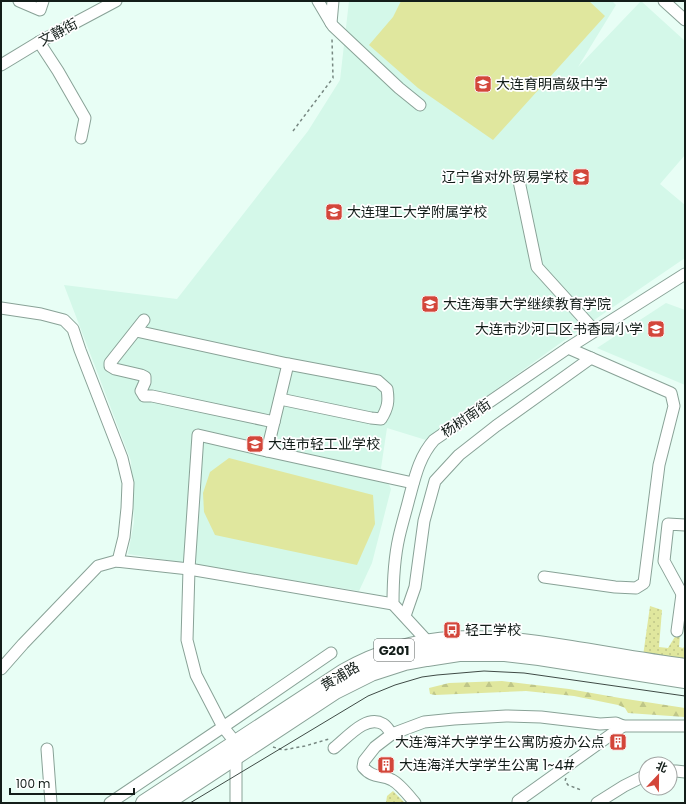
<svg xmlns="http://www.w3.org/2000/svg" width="686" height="804" viewBox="0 0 686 804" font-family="Poppins,'Noto Sans SC',sans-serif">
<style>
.built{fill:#d4f8e9}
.grass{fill:url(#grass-dots)}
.forest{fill:url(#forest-firs)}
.pitch{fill:#e0e79e}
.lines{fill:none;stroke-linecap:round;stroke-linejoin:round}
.minor-casing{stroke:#89a297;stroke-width:13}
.highway-casing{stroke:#89a297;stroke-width:18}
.path{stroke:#778781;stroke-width:1.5;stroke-dasharray:3 3;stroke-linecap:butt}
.minor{stroke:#fff;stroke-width:11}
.highway{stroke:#fff;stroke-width:16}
.tram{stroke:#3f4b46;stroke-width:1}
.labels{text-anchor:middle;stroke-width:3.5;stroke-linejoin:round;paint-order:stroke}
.shield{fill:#fff;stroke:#5a615e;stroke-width:1}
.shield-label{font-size:13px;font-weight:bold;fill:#131d19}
.street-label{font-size:14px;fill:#131d19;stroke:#fff}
.poi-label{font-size:14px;fill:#131d19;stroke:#fff;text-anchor:start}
</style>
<defs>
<pattern id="grass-dots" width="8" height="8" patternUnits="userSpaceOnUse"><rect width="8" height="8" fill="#e0e79e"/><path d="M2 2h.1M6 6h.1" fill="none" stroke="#bfc688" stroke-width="1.8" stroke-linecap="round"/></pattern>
<pattern id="forest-firs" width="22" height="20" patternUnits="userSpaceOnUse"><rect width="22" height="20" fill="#e0e79e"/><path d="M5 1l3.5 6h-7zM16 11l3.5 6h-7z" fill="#bfc688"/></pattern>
</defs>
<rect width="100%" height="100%" fill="#e8fef5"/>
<g class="built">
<path d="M349,1H612L616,5L578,67L641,1L685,41V155L660,184L685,205V258L559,344L426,440L387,428L381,468L391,489L372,563L359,591L128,554L134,522L131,461L64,285L177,299L308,131L340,80Z"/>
<path d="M666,303L685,310V385L597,348Z"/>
</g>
<g class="grass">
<path d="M650,606L662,610L659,647L668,648L676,635H680L679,647L683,648L685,646V662L643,656Z"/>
<path d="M393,791L405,803H386L387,796Z"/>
</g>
<path class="forest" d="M502,681L569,689L620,698L685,708V717L628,713L625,708L618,705L574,696L526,691L435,695L430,694L429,688L449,683Z"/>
<g class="pitch">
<path d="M401,1H589L605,16L493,140L418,88L369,45L393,17Z"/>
<path d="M229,458L373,495L375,524L357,565L215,535L204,512L203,493L210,472Z"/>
</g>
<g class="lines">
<defs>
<g id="minor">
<path d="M19,1L40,10L43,1"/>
<path d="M318,1L331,23"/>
<path d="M333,1L331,23L333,26L399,88L420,105"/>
<path d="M664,1L685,20"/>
<path d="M39,42L58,71L85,118L81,138"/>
<path d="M1,65L39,42L116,1"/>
<path d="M519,181L537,267L595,331"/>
<path d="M1,308L41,314L64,320L73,329L80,350L122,458L128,483L127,508L124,537L118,561"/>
<path d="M144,320L110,363V366L115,369L141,375L145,377V382L141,391L144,396H152L274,422"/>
<path d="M136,331L288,364L378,381L387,389C389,401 388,408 381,419L371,418L280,399"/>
<path d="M267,451L288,364"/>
<path d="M685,525L668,524L664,561L682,594H685"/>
<path d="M544,577L615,587L636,588L644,583L659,465L674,406L671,393L568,348"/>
<path d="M406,613L415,587L424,521L435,481L459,455L496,426L591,358"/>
<path d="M677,631L682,594"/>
<path d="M428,642L393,604C393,582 394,559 399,537C402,524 406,511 409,499C415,477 419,457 434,440L568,348L685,274"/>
<path d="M1,669L23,644L98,566L116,561L189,569L393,604"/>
<path d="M236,743L223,727L196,675L187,640L189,569L198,435L267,451L413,483"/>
<path d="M334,748C347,738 366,714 383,724C387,726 389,731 392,734"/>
<path d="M47,749L51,803"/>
<path d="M670,771H676L685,772"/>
<path d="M110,803L223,727L331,653"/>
<path d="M236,803V756"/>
<path d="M415,803C409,796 400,784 392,780C381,774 373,779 363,767L364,761L375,747L392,734L424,722L454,719L506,716L541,717L600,724L616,723L623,726H685"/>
<path d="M518,803V801L623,726"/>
<path d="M597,803L624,786L646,775"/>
</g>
<g id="highway">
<path d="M144,803L344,672C420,629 489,636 571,649C609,655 647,662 685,667"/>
<path d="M165,803L335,691L371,673L405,662L427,658L459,653H505L539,657L685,680"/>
</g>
</defs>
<use href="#minor" class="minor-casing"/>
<use href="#highway" class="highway-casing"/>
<g class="path">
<path d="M293,131L333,78L332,39"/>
<path d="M273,747L283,750L305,746L329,739"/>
<path d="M566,778L565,781L568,785L581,790"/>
</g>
<use href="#minor" class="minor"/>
<use href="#highway" class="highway"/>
<path class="tram" d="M190,803L368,696L395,685L422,677L437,675L484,671L524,673L685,696"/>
</g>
<defs>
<symbol id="school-square" viewBox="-11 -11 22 22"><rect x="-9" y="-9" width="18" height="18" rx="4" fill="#d3463a" stroke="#fff"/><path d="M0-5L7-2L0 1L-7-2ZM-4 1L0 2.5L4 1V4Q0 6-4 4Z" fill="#fff"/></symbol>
<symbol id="university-square" viewBox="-11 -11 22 22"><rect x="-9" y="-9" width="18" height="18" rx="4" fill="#d3463a" stroke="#fff"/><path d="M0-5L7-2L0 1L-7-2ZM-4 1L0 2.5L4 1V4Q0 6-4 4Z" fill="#fff"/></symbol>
<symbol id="bus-square" viewBox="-11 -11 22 22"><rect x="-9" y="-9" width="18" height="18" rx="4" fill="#d3463a" stroke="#fff"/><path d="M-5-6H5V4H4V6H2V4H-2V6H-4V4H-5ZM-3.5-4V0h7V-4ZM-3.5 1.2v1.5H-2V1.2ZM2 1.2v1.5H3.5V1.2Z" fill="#fff"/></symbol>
<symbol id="building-square" viewBox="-11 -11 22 22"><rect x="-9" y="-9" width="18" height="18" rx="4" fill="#d3463a" stroke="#fff"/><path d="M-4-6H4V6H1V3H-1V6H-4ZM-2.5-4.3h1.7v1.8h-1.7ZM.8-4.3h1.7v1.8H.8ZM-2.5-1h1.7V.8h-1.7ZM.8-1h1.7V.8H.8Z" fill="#fff"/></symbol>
</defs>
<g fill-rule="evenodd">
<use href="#school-square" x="473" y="74" width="20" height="20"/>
<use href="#school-square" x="571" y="167" width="20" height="20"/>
<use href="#school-square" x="324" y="202" width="20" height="20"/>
<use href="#university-square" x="420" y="294" width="20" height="20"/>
<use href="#school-square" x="646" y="319" width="20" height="20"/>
<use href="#school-square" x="245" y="434" width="20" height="20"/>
<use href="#bus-square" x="442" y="620" width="20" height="20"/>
<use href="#building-square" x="608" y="732" width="20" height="20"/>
<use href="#building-square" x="376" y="755" width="20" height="20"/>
</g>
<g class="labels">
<rect class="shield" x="374" y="639" width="40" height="22" rx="3"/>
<g class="shield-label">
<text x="394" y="655">G201</text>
</g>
<g class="street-label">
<text transform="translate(58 32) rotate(-28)" y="5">文静街</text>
<text transform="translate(466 418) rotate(-34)" y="5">杨树南街</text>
<text transform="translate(340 676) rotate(-31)" y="5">黄浦路</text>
</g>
<g class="poi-label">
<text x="496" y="89">大连育明高级中学</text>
<text x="568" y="182" text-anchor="end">辽宁省对外贸易学校</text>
<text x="347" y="217">大连理工大学附属学校</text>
<text x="443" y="309">大连海事大学继续教育学院</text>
<text x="643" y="334" text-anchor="end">大连市沙河口区书香园小学</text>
<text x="268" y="449">大连市轻工业学校</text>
<text x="465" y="635">轻工学校</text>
<text x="605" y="747" text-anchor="end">大连海洋大学学生公寓防疫办公点</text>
<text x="399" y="770">大连海洋大学学生公寓 1~4#</text>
</g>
</g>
<rect width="686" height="804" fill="none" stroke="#131d19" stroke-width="4"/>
<g transform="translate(658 776) rotate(22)"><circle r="19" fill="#ffffff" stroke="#a1a5a3"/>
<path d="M0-3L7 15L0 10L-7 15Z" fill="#d3463a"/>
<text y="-6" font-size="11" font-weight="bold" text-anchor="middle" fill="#131d19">北</text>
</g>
<path d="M10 788v6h124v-6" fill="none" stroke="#131d19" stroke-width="2"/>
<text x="16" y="788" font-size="12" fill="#131d19" stroke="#ffffff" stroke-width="3" paint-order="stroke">100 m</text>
</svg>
